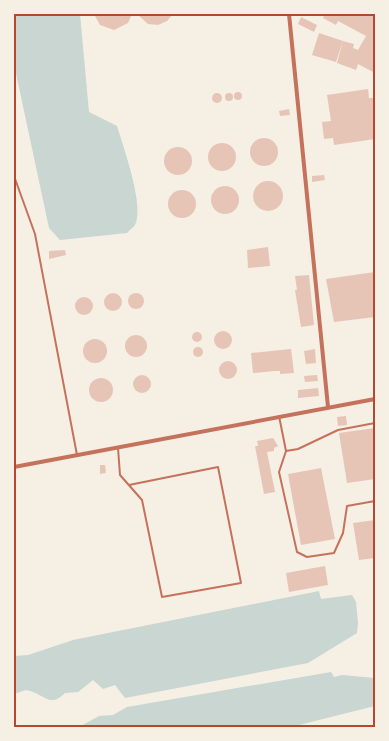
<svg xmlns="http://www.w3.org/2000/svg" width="389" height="741" viewBox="0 0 389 741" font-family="Montserrat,sans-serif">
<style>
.water{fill:#c9d6d2}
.building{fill:#e6c5b7}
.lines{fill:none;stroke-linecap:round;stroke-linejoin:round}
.service{stroke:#c5725c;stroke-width:2}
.minor{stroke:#c5725c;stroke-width:4}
.neatline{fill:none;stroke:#b5482f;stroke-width:2}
</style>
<rect width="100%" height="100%" fill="#f6efe4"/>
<g class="water">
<path d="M14,14H80L89,112L117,126C123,146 145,207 135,225C133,228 129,230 127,233L60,240L49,228L14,64Z"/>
<path d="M319,591L321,599L352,595L356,602L358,623L357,633L308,663L125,698L115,685L103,689L93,680L78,692L65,693C49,709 44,693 26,690L14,694V656L28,655L73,640Z"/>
<path d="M331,672L334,677L342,675L375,678V706L291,727H79L99,716L113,715L127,707Z"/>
</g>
<g class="building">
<path d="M94,14H132L128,23L114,30L100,25Z"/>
<path d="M137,14H173L167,21L158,25L148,24Z"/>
<path d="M325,14H375V73L358,64L356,70L337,63L343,41L354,44L353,48L358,50L366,36L338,21L336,25L323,18Z"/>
<path d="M301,17L317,25L314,32L298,24Z"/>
<path d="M319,33L343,41L336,62L312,55Z"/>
<path d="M368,89L369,98H375V139L334,145L333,138L324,139L322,122L331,121L327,95Z"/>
<circle cx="238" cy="96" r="4"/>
<circle cx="217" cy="98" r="5"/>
<circle cx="229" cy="97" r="4"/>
<path d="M289,109L290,115L280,116L279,111Z"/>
<circle cx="264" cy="152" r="14"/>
<circle cx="222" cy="157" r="14"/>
<circle cx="178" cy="161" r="14"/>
<path d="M324,175L325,180L312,182V176Z"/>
<circle cx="268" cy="196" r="15"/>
<circle cx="225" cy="200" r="14"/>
<circle cx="182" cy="204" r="14"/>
<path d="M268,247L270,266L248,268L247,250Z"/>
<path d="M65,250L66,255L49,259V251Z"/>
<path d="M375,272V317L334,322L326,279Z"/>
<path d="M309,275L314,325L301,327L295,290H297L295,276Z"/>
<circle cx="113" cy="302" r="9"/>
<circle cx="136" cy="301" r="8"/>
<circle cx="84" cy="306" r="9"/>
<circle cx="223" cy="340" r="9"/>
<circle cx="197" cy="337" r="5"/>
<circle cx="136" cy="346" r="11"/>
<circle cx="95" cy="351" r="12"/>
<circle cx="198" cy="352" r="5"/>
<path d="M291,349L294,373L280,374V371H275L253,373L251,353Z"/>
<path d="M315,349L316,363L306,364L304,351Z"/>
<circle cx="228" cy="370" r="9"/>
<circle cx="142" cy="384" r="9"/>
<path d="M317,375L318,381L305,382L304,376Z"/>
<circle cx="101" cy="390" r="12"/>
<path d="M318,388L319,396L298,398V390Z"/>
<path d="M346,416L347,425L338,426L337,417Z"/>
<path d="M375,428V479L347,483L339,433Z"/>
<path d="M273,438L278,446L274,448V451L267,452L275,492L264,494L255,446H258L257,441Z"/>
<path d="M100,465H105L106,473L100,474Z"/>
<path d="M321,468L335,539L301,545L288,474Z"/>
<path d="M375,520V558L359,560L353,523Z"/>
<path d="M325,566L328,585L289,592L286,573Z"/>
</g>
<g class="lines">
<g class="service">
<path d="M14,176L35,234L77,455"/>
<path d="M279,416L286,451L279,472L297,552L307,557L334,553L343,533L347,506L375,501"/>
<path d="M118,448L120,475L142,500L162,597L241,583L218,467L129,485"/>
<path d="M286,451L298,449L338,430L375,423"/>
</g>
<g class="minor">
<path d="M289,14L328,407"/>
<path d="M14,467L375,399"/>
</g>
</g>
<rect width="389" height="741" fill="none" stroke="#f6efe4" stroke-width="30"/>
<rect x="15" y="15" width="359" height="711" class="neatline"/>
</svg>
